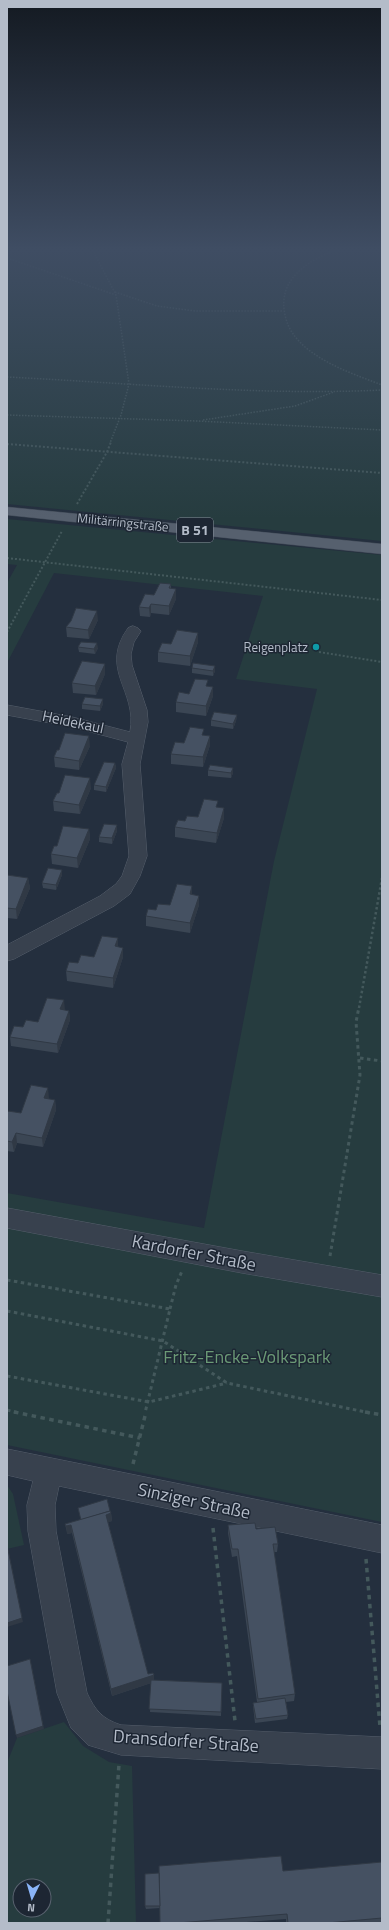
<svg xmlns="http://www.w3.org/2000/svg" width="389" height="1930" viewBox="0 0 389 1930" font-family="'Titillium Web',sans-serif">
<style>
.green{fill:#263c3f;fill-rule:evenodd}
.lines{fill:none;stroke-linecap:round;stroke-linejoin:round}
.street-casing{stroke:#565f6c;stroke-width:1}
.primary-casing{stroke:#414a57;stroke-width:1}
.path-far4{stroke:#44595c;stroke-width:1.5;stroke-dasharray:1.5 1.5;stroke-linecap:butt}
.path-far3{stroke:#44595c;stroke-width:2;stroke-dasharray:2 2;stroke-linecap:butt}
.path-far2{stroke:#44595c;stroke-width:2.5;stroke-dasharray:2.5 2.5;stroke-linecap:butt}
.path-far1{stroke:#44595c;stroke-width:3;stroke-dasharray:3.5 3.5;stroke-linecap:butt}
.path{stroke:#44595c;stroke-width:3.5;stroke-dasharray:4.5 4.5;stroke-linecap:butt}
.street{fill:#38414e;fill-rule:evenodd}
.primary{fill:#56606e;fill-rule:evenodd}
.wall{fill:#3b4654}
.shaded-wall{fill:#303945}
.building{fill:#455162;stroke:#303945}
.culture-dot{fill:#0f9aa8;stroke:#1d2633;stroke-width:1.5}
.labels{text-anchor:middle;stroke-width:3;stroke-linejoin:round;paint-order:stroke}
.far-street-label{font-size:13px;fill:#b4bcc9;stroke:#1d2633}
.far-poi-label{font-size:13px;fill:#b4bcc9;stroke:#1d2633;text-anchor:end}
.shield{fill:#1d2633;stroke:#878f9c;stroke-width:1}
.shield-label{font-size:14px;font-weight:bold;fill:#b4bcc9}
.street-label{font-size:15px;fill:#b4bcc9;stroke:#1d2633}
.near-street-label{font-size:18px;fill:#b4bcc9;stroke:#1d2633}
.near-park-label{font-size:18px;fill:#6b9a76;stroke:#1d2633}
</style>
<rect width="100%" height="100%" fill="#242f3e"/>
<g class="green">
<path d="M7,249H382V541L7,504Z"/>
<path d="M7,519L382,555V1522L7,1445V1193L204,1228L274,861L317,689L236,679L263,596L54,573L7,663V583L17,565L7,564Z"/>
<path d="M7,1485L13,1494L24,1545L7,1549Z"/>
<path d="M64,1722L83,1746L109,1762L132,1766L136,1923H7V1763L17,1738ZM20,1886H44V1910H20Z"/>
</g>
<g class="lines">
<defs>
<g id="street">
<path d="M133,626L138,628L141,631L134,642L131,654L132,665L147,710L148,722L140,764L147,856L140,876L130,894L114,906L14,959L7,961V945L100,896L116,884L122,876L129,856L122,764L128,742L72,727L7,715V705L72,717L130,732C138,690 98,670 128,628Z"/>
<path d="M7,1208L242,1251L382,1275V1297L242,1273L7,1228Z"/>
<path d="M7,1449L382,1525V1553L59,1486L55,1505L56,1531L87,1693C95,1710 102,1719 121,1725L382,1737V1769L121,1755L88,1745L71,1728L57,1693L28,1531L27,1505L33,1481L7,1475Z"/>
</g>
<path id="primary" d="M7,507L382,544V554L7,515Z"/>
</defs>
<use href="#street" class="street-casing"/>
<use href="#primary" class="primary-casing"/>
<g class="path-far4">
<path d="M92,249L116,295L129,384L121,415L110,443"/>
<path d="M339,249C309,260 277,278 285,315C288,329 295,338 305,347C328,366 356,375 382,385"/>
<path d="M7,258L116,295"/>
<path d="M115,292L157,306L195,311H283"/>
<path d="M7,377C131,383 257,396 382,390"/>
<path d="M7,415L197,421L382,430"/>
<path d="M203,420L295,406L334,392"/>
</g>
<g class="path-far3">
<path d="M7,444L382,473"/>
<path d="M77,504L107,452L111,442"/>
<path d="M7,558L382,600"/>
<path d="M7,632L62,531"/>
<path d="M319,652L382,662"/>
</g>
<path class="path-far2" d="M359,1008L382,878"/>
<g class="path-far1">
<path d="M360,1058L382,1061"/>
<path d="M330,1256L360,1075L356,1022L359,1007"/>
<path d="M7,1280L170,1309L145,1413"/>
<path d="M170,1309L176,1285L182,1271"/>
<path d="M7,1311L163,1341L227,1383L370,1413"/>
<path d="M7,1376L149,1402L227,1383"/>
<path d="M7,1410L19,1413"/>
</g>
<g class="path">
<path d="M14,1412L140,1438"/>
<path d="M365,1412L382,1415"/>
<path d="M133,1464L146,1412"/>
<path d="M213,1528L235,1721"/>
<path d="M366,1559L380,1727"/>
<path d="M108,1923L119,1764"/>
</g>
<use href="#street" class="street"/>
<use href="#primary" class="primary"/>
</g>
<g class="wall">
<path d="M171,584V589H176V599L169,615L151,613L150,617L140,616L139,607L154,595Z"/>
<path d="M98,620L89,639L67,637L66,627Z"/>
<path d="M198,642L190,666L158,662V652Z"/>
<path d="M78,647L98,648L95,654L79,652Z"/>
<path d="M192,668L215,671L213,676L192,673Z"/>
<path d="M105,674L96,695L73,693L72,683Z"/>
<path d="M208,686L213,687V696L206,716L176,712V702Z"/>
<path d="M82,704H103L100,711L82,709Z"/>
<path d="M237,715L236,721L233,729L211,726V720Z"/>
<path d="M204,735L210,736V745L203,767L171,764V754L184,743Z"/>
<path d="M90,746L79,770L55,767L54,757Z"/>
<path d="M115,763L116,768L106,792L94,790V785Z"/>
<path d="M208,770L233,773L231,778L208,776Z"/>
<path d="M91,788L80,814L54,811L53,801L59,793Z"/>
<path d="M218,808L224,818L216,843L175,837V827L185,821L198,817Z"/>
<path d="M117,825V831L112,844L99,842V837Z"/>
<path d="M89,829L90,839L78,868L52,864L51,854L57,846Z"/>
<path d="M62,870V875L56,890L43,888L42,883Z"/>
<path d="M7,875L28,878L30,888L17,919L7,918Z"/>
<path d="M192,886V895L199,896V905L190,933L146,926V916L156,910L170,905Z"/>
<path d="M118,938V947L123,948V957L113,988L67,981L66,971L78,963L94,957Z"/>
<path d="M65,1010L69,1011L70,1020L58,1053L11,1046L10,1037L23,1027L38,1022Z"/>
<path d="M49,1098V1099L55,1100L56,1110L43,1147L17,1143L14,1152L7,1151V1114L21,1113Z"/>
<path d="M78,1508L110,1511L111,1513L112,1521L108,1522L148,1674L154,1675V1680L222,1683L221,1716L150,1712L151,1683L112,1696L72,1533L67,1534V1532L65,1524L81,1520Z"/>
<path d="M228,1525L256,1529L278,1544L277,1552H274L295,1694L294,1701L286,1702L288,1715L287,1719L255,1723L253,1706V1703L257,1702L237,1556L232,1557L228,1533Z"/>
<path d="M382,1862V1922L286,1923V1919L233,1923H160V1908L146,1909L145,1906L283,1871Z"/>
</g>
<g class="shaded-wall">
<path d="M176,589V599L169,615V606Z"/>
<path d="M151,604V613L150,617L149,608Z"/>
<path d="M97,611L98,620L89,639L88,630Z"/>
<path d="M198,633V642L190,666V656Z"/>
<path d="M97,643L98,648L95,654L94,649Z"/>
<path d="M105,664V674L96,695L95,686Z"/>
<path d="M215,666V671L213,676V671Z"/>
<path d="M213,687V696L206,716V706Z"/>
<path d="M103,699V704L100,711V706Z"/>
<path d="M237,715L236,721L233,729V724Z"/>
<path d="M89,736L90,746L79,770V761Z"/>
<path d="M210,736V745L203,767V757Z"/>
<path d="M115,763L116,768L106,792V787Z"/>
<path d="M233,768V773L231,778V773Z"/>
<path d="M90,778L91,788L80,814L79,805Z"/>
<path d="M224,808V818L216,843L217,833Z"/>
<path d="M117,825V831L112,844V838Z"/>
<path d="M89,829L90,839L78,868L77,858Z"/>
<path d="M62,870V875L56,890V885Z"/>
<path d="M28,878L30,888L17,919L16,909Z"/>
<path d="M192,886V896L190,894Z"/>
<path d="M199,896V905L190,933V923Z"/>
<path d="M118,938V948L115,946Z"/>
<path d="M123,948V957L113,988V978Z"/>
<path d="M64,1000L65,1010L60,1009Z"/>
<path d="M69,1011L70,1020L58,1053L57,1044Z"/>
<path d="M48,1088L49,1098L46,1108L44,1098Z"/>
<path d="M55,1100L56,1110L43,1147L42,1138Z"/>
<path d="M16,1133L17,1143L14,1152L12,1142Z"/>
<path d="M111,1513L112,1521L107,1523L106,1515Z"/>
<path d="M71,1525L72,1533L67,1534L66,1526Z"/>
<path d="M8,1549L23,1622L7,1627V1623Z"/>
<path d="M31,1663L44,1729L17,1738L16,1735Z"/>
<path d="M154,1675V1682L112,1696L111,1689Z"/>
</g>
<g class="building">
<path d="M160,583L171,584L169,588L176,589L169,606L151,604L149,608L139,607L145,594L154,595Z"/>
<path d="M76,608L97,611L88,630L66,627L71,621Z"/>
<path d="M177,630L198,633L190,656L158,652L162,643L171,644Z"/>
<path d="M81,642L97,643L94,649L78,647Z"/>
<path d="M82,661L105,664L95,686L72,683Z"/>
<path d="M193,663L215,666L213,671L192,668Z"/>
<path d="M195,679L208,680L206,686L213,687L206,706L176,702L179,692L189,694Z"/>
<path d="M85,697L103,699L100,706L82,704Z"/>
<path d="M214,712L237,715L233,724L211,720Z"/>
<path d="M190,727L204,729L202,735L210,736L203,757L171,754L175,742L184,743Z"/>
<path d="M65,733L89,736L79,761L54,757L57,750H59Z"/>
<path d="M104,762L115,763L106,787L94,785Z"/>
<path d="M210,765L233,768L231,773L208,770Z"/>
<path d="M65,775L90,778L79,805L53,801L57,793H59Z"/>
<path d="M204,799L218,801L216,807L224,808L217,833L175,827L178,820L185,821L187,816L198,817Z"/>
<path d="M104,824L117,825L112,838L99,837Z"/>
<path d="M63,826L89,829L77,858L51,854L54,846H57Z"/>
<path d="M48,868L62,870L56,885L42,883Z"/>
<path d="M7,875L28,878L16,909L7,908Z"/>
<path d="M177,884L192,886L190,894L199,896L190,923L146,916L148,909L156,910L158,904L170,905Z"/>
<path d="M102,936L118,938L115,946L123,948L113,978L66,971L69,962L78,963L81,955L94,957Z"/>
<path d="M47,998L64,1000L60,1009L69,1011L57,1044L10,1037L14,1026L23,1027L26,1020L38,1022Z"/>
<path d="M31,1085L48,1088L44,1098L55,1100L42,1138L16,1133L12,1142L7,1141V1114L8,1111L21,1113Z"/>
<path d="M107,1499L110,1511L81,1520L78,1508Z"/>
<path d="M110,1511L111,1513L106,1515L148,1674L153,1673L154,1675L111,1689L71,1525L66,1526L65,1524Z"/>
<path d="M255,1523L256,1529L275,1527L278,1544H273L295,1694L258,1699L238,1549H232L228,1525Z"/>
<path d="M7,1545L22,1618L7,1623Z"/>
<path d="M30,1659L43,1726L16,1735L7,1691V1666Z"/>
<path d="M151,1680L222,1683L221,1712L149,1709Z"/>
<path d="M285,1698L288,1715L256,1719L253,1703Z"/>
<path d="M281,1856L283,1871L382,1862V1918L327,1923H288L287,1914L178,1923H160L159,1866Z"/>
<path d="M159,1873L160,1906H145V1874Z"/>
</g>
<linearGradient id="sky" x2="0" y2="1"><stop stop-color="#141a22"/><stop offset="0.48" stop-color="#3f4d63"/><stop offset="1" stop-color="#3f4d63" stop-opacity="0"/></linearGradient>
<rect width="389" height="519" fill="url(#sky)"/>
<circle class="culture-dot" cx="316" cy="647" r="4"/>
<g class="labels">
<g class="far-street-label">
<text transform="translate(123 522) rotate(6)" y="5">Militärringstraße</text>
</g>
<g class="far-poi-label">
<text x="308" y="652">Reigenplatz</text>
</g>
<rect class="shield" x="177" y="518" width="36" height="24" rx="3"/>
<g class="shield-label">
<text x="195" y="535">B 51</text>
</g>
<g class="street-label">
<text transform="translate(73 722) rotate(12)" y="5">Heidekaul</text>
</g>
<g class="near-street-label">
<text transform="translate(194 1253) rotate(11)" y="6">Kardorfer Straße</text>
<text transform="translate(194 1501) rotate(12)" y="6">Sinziger Straße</text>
<text transform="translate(186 1741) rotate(4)" y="6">Dransdorfer Straße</text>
</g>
<g class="near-park-label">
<text x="247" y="1363">Fritz-Encke-Volkspark</text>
</g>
</g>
<rect width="389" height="1930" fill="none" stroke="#b4bcc9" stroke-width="16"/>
<g transform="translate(32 1898) rotate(185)"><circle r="19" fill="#1d2633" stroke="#59626f"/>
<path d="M0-3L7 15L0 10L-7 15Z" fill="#8ab4f8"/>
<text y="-6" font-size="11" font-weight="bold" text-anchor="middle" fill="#b4bcc9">N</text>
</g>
</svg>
